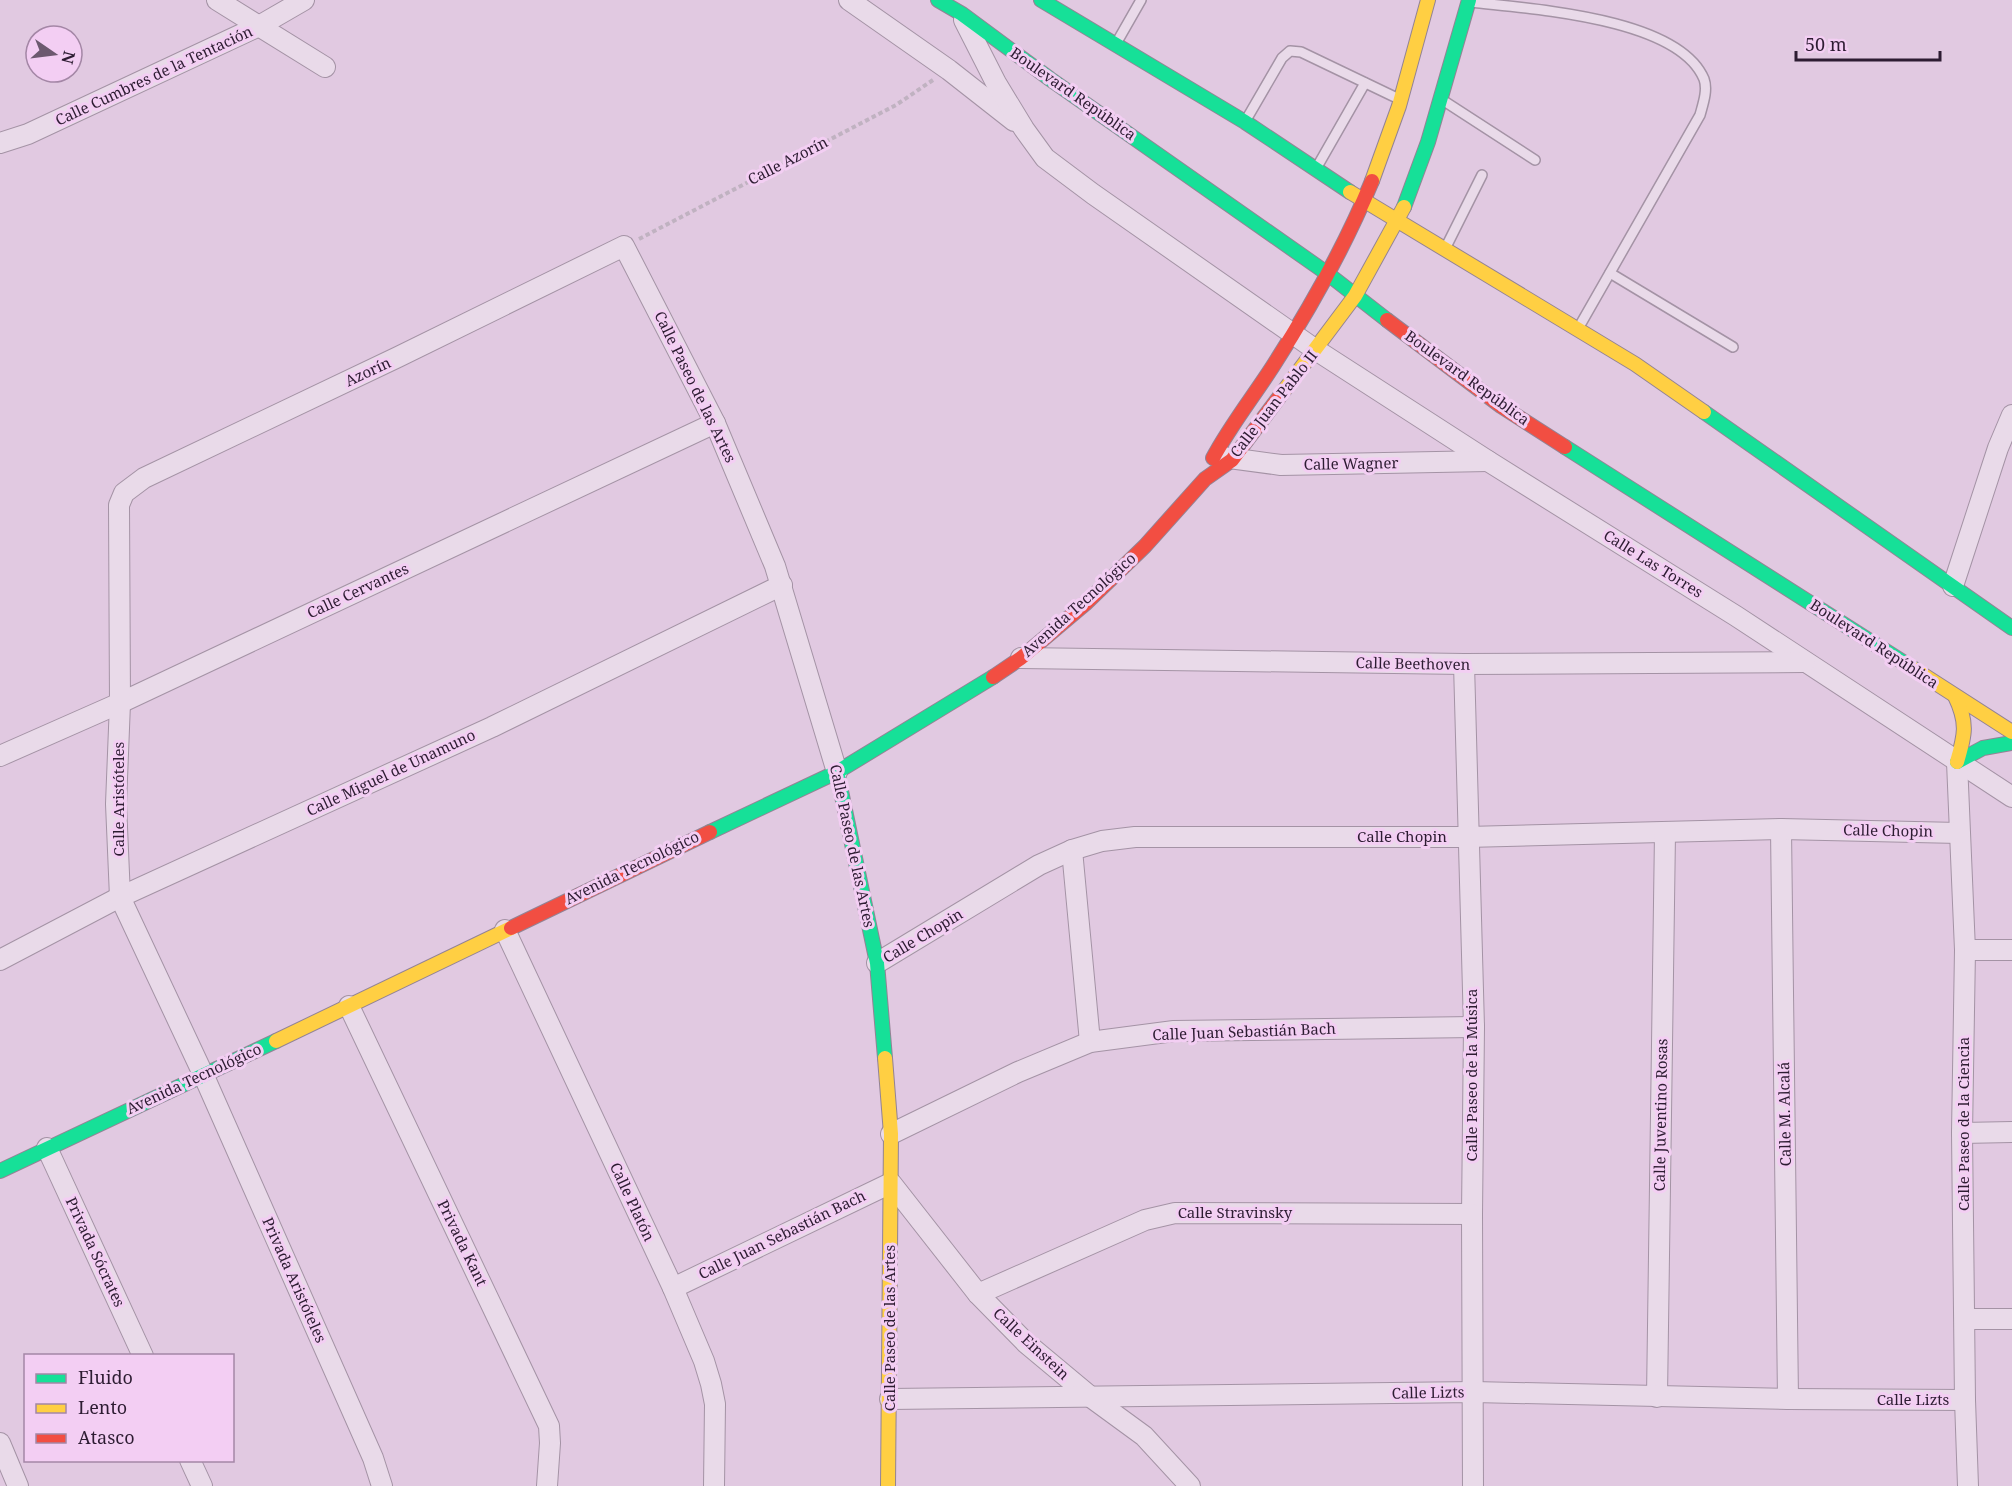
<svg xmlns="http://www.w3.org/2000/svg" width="2012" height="1486" viewBox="0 0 2012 1486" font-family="'Noto Serif',serif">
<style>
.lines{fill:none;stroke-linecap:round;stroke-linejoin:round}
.lane-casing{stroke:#a493a5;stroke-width:12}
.street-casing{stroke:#a493a5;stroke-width:22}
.fast-casing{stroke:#938395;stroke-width:16}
.slow-casing{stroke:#938395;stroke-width:16}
.jam-casing{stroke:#938395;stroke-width:16}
.path{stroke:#c0b2c1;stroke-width:4;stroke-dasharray:4.5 3;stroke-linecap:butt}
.lane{stroke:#e9dae9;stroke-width:9}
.street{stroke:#e9dae9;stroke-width:20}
.fast{stroke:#16e098;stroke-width:14}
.slow{stroke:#ffcf43;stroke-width:14}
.jam{stroke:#f24e42;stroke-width:14}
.labels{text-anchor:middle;stroke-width:6;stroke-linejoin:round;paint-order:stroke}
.street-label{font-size:15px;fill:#2d1c32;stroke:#f3cef3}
</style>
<rect width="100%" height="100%" fill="#e1c9e1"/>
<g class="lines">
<defs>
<g id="lane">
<path d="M1471,2C1529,9 1678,17 1704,79C1708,90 1703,104 1700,115L1579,327"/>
<path d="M1117,42L1141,0"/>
<path d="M1444,101L1535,160"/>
<path d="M1246,120L1282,58L1290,51L1301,52L1399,99"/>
<path d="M1317,167L1365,83"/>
<path d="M1447,245L1482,175"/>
<path d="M1610,273L1733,347"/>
</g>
<g id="street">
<path d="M217,0L325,67"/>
<path d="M849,0L949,70L1014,121"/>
<path d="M964,20L996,83L1024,129L1045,158L1093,194L1316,350L1488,461L1736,616L2012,797"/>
<path d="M0,143L28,134L259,26L304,0"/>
<path d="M1222,457L1281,465L1488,461"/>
<path d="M1953,586L1998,448L2012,415"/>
<path d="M1021,658L1464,664L1805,662"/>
<path d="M1464,664L1474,1027L1472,1214L1473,1486"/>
<path d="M0,756L120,703L715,423"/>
<path d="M1957,762L1965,950L1962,1133L1965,1400L1968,1486"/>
<path d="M1781,829L1788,1399"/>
<path d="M1072,850L1090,1042"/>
<path d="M505,930L673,1288L704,1361L711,1384L715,1404L714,1486"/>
<path d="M1965,950H2012"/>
<path d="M0,960L120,897L492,727L782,585"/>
<path d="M877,963L1039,865L1072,850L1102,841L1135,837H1467L1781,829L1959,833"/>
<path d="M349,1006L549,1426L550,1443L547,1486"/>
<path d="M1962,1133L2012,1132"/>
<path d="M891,1134L1018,1072L1090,1042L1174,1031L1474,1027"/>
<path d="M47,1148L143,1356"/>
<path d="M673,1288L891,1183L978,1294L1026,1343L1092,1398L1144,1436L1190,1486"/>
<path d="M978,1294L1145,1220L1175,1213L1472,1214"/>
<path d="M1965,1319H2012"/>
<path d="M1657,1397L1665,833"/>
<path d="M890,1399L1474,1392L1788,1399L1965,1400"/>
<path d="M0,1443L18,1486"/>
<path d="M190,1460L202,1486"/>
<path d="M382,1486L373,1458L203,1074L120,897L116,804L120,703L119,505L124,493L144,478L398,357L624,246L715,423L775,566L837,772"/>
</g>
<g id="fast">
<path d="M938,0L962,14L1050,79L1328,274L1387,320"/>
<path d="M1041,0L1245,122L1350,192"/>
<path d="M1404,207L1428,142L1469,0"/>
<path d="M1704,412L2012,628"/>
<path d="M1565,447L1914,669"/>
<path d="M1957,762L1983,748L2012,743"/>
<path d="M837,772L877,963L885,1058"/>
<path d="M710,832L837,772L993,677"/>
<path d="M0,1171L276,1041"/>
</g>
<g id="slow">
<path d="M1372,181L1399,106L1428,0"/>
<path d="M1350,192L1635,364L1704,412"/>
<path d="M1280,396L1355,296L1404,207"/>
<path d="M1914,669L2012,732"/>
<path d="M1955,696C1968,723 1965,735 1957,762"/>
<path d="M276,1041L511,928"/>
<path d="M885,1058L891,1134L888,1486"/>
</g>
<g id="jam">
<path d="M1387,320L1501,406L1565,447"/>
<path d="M1213,458C1230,426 1253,397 1273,366C1311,307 1345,246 1372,181"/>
<path d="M993,677L1021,658L1085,604L1145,546L1205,479L1232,460L1280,396"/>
<path d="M511,928L710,832"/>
</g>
</defs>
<use href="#lane" class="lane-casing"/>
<use href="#street" class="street-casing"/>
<use href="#fast" class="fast-casing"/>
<use href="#slow" class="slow-casing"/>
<use href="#jam" class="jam-casing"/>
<path class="path" d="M639,239L896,105L933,80"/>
<use href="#lane" class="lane"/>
<use href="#street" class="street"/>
<use href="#fast" class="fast"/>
<use href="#slow" class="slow"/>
<use href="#jam" class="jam"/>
</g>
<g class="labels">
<g class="street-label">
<text transform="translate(154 76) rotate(-25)" y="5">Calle Cumbres de la Tentación</text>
<text transform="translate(1073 94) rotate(35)" y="5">Boulevard República</text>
<text transform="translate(788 161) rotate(-27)" y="5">Calle Azorín</text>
<text transform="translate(368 372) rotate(-25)" y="5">Azorín</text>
<text transform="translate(1467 378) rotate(36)" y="5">Boulevard República</text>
<text transform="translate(695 387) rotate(64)" y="5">Calle Paseo de las Artes</text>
<text transform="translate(1274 404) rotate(-52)" y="5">Calle Juan Pablo II</text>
<text transform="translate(1351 464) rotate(-1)" y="5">Calle Wagner</text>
<text transform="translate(1653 564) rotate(32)" y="5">Calle Las Torres</text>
<text transform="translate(358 591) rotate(-25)" y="5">Calle Cervantes</text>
<text transform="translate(1079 605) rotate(-42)" y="5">Avenida Tecnológico</text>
<text transform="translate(1874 644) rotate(33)" y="5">Boulevard República</text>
<text transform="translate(1413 664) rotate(1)" y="5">Calle Beethoven</text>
<text transform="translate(391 773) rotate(-25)" y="5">Calle Miguel de Unamuno</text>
<text transform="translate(119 799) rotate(-90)" y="5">Calle Aristóteles</text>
<text transform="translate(1888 831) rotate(1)" y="5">Calle Chopin</text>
<text x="1402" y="842">Calle Chopin</text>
<text transform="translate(852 846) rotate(78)" y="5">Calle Paseo de las Artes</text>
<text transform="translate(632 868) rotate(-26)" y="5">Avenida Tecnológico</text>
<text transform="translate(923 936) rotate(-31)" y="5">Calle Chopin</text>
<text transform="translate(1244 1032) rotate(-2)" y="5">Calle Juan Sebastián Bach</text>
<text transform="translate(1472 1075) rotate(-90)" y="5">Calle Paseo de la Música</text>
<text transform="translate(194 1079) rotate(-25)" y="5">Avenida Tecnológico</text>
<text transform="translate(1785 1114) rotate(-91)" y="5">Calle M. Alcalá</text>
<text transform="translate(1661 1115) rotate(-89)" y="5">Calle Juventino Rosas</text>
<text transform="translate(1964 1124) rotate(-90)" y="5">Calle Paseo de la Ciencia</text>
<text transform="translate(632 1202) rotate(65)" y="5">Calle Platón</text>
<text x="1235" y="1218">Calle Stravinsky</text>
<text transform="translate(782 1235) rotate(-26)" y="5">Calle Juan Sebastián Bach</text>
<text transform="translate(462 1243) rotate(64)" y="5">Privada Kant</text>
<text transform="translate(95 1252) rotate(65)" y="5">Privada Sócrates</text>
<text transform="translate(294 1280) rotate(66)" y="5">Privada Aristóteles</text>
<text transform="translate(890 1328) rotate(-90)" y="5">Calle Paseo de las Artes</text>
<text transform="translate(1031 1344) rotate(43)" y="5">Calle Einstein</text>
<text transform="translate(1428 1393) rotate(-1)" y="5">Calle Lizts</text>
<text x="1913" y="1405">Calle Lizts</text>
</g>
</g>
<rect x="24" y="1354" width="210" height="108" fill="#f3cef3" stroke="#a487a6" stroke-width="1.5"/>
<rect x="36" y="1374" width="30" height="9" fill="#16e098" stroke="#a487a6" stroke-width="1.5"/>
<text x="78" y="1384" font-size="18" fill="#2d1c32">Fluido</text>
<rect x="36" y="1404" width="30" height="9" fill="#ffcf43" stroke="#a487a6" stroke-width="1.5"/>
<text x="78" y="1414" font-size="18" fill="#2d1c32">Lento</text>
<rect x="36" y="1434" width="30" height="9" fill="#f24e42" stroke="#a487a6" stroke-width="1.5"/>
<text x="78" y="1444" font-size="18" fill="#2d1c32">Atasco</text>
<g transform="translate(54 54) rotate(104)"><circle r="28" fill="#f3cef3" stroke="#a487a6" stroke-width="1.5"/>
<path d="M0-4.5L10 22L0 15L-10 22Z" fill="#6c596f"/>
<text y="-9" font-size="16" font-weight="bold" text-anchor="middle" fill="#2d1c32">N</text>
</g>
<path d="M1796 51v9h144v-9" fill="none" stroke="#2d1c32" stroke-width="3"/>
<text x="1805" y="51" font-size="18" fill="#2d1c32" stroke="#f3cef3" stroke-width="4.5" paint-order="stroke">50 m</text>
</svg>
